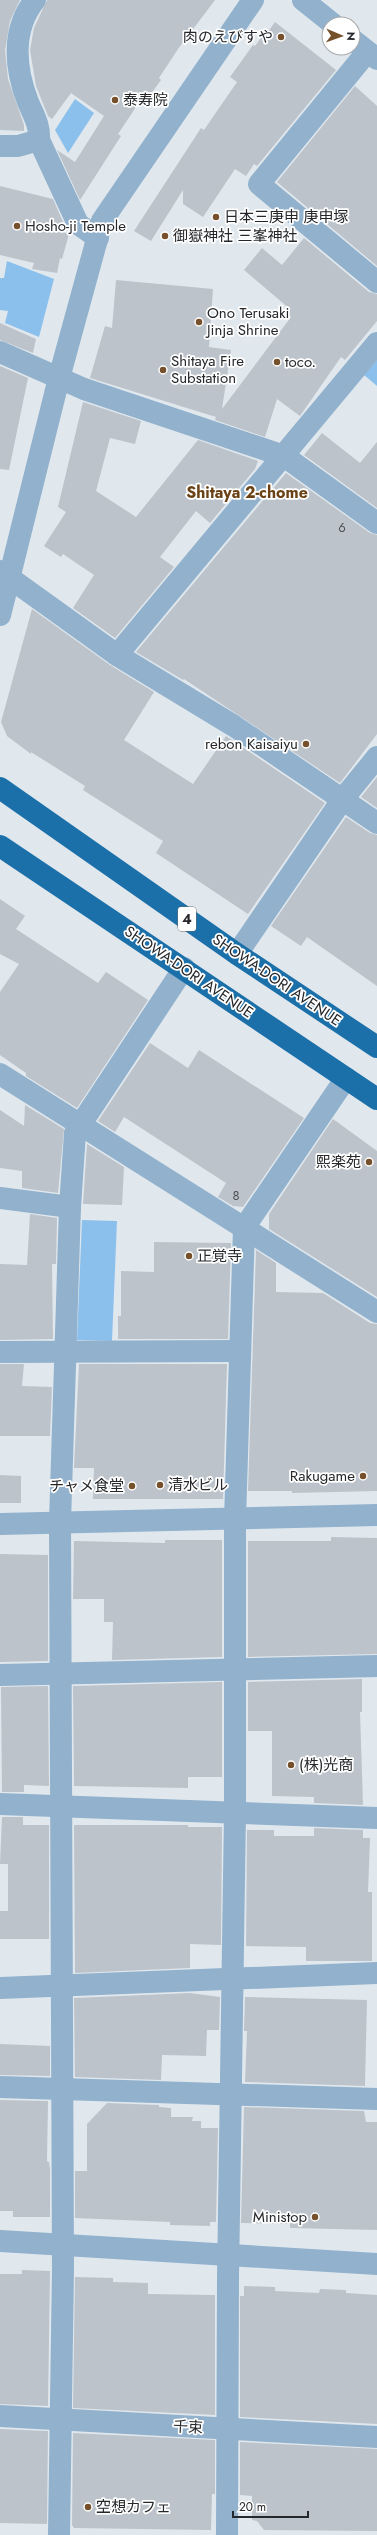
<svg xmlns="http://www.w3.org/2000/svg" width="377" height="2535" viewBox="0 0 377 2535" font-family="Jost,'Noto Sans JP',sans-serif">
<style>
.green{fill:#8bc0ec}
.building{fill:#bcc3ca}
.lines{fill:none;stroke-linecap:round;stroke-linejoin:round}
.minor{stroke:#91b1cd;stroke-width:22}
.highway{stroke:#1c70aa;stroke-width:22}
.poi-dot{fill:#75502b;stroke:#fff;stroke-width:1.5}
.labels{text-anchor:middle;stroke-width:3.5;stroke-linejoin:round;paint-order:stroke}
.number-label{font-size:13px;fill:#4b4e52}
.shield{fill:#fff;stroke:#66686a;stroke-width:1}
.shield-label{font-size:14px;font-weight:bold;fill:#25272a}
.poi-label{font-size:15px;fill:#25272a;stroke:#fff;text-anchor:start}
.street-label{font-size:15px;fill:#25272a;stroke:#fff}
.neighbourhood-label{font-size:16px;font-weight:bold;fill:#6a4216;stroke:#fff}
</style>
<rect width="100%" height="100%" fill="#e0e8ee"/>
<g class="green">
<path d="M75,99L94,113L68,153L55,130Z"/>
<path d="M7,261L54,279L39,337L5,323L8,311L0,310V278H4Z"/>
<path d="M377,360V386L364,375Z"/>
<path d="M82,1220L117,1221L112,1341L77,1340Z"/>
</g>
<g class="building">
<path d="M0,0H20L10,21L5,50L8,79L24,125V131L0,130Z"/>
<path d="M47,0H215L178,49L159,78L161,80L148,98L144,95L118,134L121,136L80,200L57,150L75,162L104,116L71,93L52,119L48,116L36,86L30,50L34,28Z"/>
<path d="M275,22L336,70L257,166L254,164L246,176L235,169L203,217L183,204V190L151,241L134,231L201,128L204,130L237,82L230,77L253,45L255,46L263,35L265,36Z"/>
<path d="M355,86L377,106V266L277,182Z"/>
<path d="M0,186L53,199L64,224L59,231L69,234L62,259L60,258L57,273L32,269L34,263L0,255Z"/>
<path d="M304,238L369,292L377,294V321L345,360L341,357L300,416L277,399L265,437L215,420L216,417L90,378L105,326L112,328L116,280L213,289L209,347L231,350L222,409L291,317L286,313L290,309L244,270L262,248L282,265Z"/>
<path d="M0,323L36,339L33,353L0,340Z"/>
<path d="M0,366L28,378L9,470L0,469Z"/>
<path d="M83,402L141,421L135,444L110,438L96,491L136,517L198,440L258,461L255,469L210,523L196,511L160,557L174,567L115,638L73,608L94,575L63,554L61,557L44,546L66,512L58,507Z"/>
<path d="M322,433L360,463L377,442V508L304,455Z"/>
<path d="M286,473L370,533L377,535V734L340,783L184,679L183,680L136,652Z"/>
<path d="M32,609L110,665L154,692L124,740L193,784L226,736L325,803L248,914L156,853L163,841L83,790L85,786L31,752V754L7,736L1,722Z"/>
<path d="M377,777V808L361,797Z"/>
<path d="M346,817L370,833L377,835V986L307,937L301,946L271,926Z"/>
<path d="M0,899L25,916L16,929L98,983L106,972L148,1000L77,1108L26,1076V1073L0,1055V992L19,964L0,954Z"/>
<path d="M150,1043L188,1068L199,1050L304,1118L243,1207L233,1206L218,1197L226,1183L124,1117L115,1132L98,1121Z"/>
<path d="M25,1105L64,1129L58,1193L22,1188V1171L0,1168V1110L24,1126Z"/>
<path d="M333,1119L377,1151V1297L269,1229V1214Z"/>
<path d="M87,1144L124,1167L122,1205L83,1204Z"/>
<path d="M30,1214L57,1218L56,1264H52L53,1339L0,1340V1264L27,1265Z"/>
<path d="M154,1242L231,1243L228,1339H118V1316H121V1271L154,1272Z"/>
<path d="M256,1250L276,1263V1292L323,1293L370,1323L377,1324V1491L292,1493V1491H248Z"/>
<path d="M0,1364H24L22,1386L52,1387L50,1436H0Z"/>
<path d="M79,1364H227L223,1499H93L94,1468H74Z"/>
<path d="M0,1475L21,1476V1503H0Z"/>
<path d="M331,1537L377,1538V1654L248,1657V1541H331Z"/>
<path d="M165,1540H222V1657L112,1660L113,1622H104V1599H73L74,1541L165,1543Z"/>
<path d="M0,1554L48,1555V1661L0,1662Z"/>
<path d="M362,1679V1712H360L363,1805L314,1803V1797L272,1796V1731H248V1682Z"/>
<path d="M222,1682V1777H188V1788L74,1786L73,1686Z"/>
<path d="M48,1686L49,1786L24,1785V1792H2L1,1687Z"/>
<path d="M2,1817H23V1825H49V1939H0V1911H8V1864H0Z"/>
<path d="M74,1825H188V1827H222L221,1945L190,1944V1968L75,1973Z"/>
<path d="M314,1828L363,1830V1838H370L368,1892H372V1961H306V1947L246,1946L247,1830H274V1836H314Z"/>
<path d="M190,1993L220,1997L219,2030H207L206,2056L162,2055L161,2080L75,2077L74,1998Z"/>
<path d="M245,1997L367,2000L365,2086L245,2082L247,2031H244Z"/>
<path d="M0,2044L50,2046V2076L0,2075Z"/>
<path d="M0,2100L48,2101L47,2161L49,2162L50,2170V2217H13V2211H0Z"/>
<path d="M107,2103L159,2105V2107L171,2108V2117H193L192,2121H201V2128H218L216,2222H210V2226L170,2225V2222L75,2218V2171H87V2124Z"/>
<path d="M244,2107L364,2111L366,2122H377V2230L290,2228V2224L241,2223Z"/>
<path d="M22,2270L50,2271L48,2406L0,2404V2274H22Z"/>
<path d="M75,2277L113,2278V2282L148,2283V2294L215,2295V2415L73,2408Z"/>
<path d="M244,2286L275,2287V2291L319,2293L320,2289L346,2290V2293L377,2295V2424L240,2417V2296H244Z"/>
<path d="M0,2429L48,2431L47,2524L0,2523Z"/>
<path d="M73,2433L215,2440V2494H212L211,2530L74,2528L72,2525Z"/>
<path d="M240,2442L377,2449V2531L264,2530L257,2521L252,2520V2496L240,2495Z"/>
</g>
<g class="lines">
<g class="minor">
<path d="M35,0C11,30 15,69 28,102C34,116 40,125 39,140L78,224L98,238"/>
<path d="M303,0L333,24"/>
<path d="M353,40L377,59"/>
<path d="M367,52L259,184L377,282"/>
<path d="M0,146H18L39,140"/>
<path d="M0,352L84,389L284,456L377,523"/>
<path d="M0,571L117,655L234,726L377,823"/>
<path d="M0,615L59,378L102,221L253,0"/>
<path d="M117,655L377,343"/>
<path d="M237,954L342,800L377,757"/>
<path d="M0,1074L377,1312"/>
<path d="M0,1198L70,1207"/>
<path d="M0,1352L240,1351"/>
<path d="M0,1524L377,1515"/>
<path d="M0,1675L377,1666"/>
<path d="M0,1804L377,1818"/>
<path d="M0,1988L377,1973"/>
<path d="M0,2087L377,2099"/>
<path d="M0,2241L377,2264"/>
<path d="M0,2416L377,2437"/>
<path d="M59,2535L63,2268L60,1522L70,1207L75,1133L184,968"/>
<path d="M227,2535L228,2278L235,1812V1520L244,1228L346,1078"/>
</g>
<g class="highway">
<path d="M0,788L237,954L377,1047"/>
<path d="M0,846L377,1099"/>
</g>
</g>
<g class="poi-dot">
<circle cx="281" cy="37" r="4"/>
<circle cx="115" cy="100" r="4"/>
<circle cx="216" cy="217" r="4"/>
<circle cx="17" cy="226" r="4"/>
<circle cx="165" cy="236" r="4"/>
<circle cx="199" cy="322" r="4"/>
<circle cx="277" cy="362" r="4"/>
<circle cx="163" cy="370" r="4"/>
<circle cx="306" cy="744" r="4"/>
<circle cx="369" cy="1162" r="4"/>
<circle cx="189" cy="1256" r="4"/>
<circle cx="363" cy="1476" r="4"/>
<circle cx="160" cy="1485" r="4"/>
<circle cx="132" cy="1486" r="4"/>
<circle cx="291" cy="1765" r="4"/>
<circle cx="315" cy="2217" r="4"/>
<circle cx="88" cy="2507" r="4"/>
</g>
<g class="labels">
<g class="number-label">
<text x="342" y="532">6</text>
<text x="236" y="1200">8</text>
</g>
<rect class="shield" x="178" y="907" width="18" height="24" rx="3"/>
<g class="shield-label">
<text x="187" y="924">4</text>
</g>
<g class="poi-label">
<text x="273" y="42" text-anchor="end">肉のえびすや</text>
<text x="123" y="105">泰寿院</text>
<text x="224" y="222">日本三庚申 庚申塚</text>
<text x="25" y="231">Hosho-ji Temple</text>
<text x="173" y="241">御嶽神社 三峯神社</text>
<text x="207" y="318">Ono Terusaki<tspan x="207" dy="17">Jinja Shrine</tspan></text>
<text x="171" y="366">Shitaya Fire<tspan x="171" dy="17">Substation</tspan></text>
<text x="285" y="367">toco.</text>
<text x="298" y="749" text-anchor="end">rebon Kaisaiyu</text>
<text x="361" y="1167" text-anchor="end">熙楽苑</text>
<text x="197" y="1261">正覚寺</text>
<text x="355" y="1481" text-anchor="end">Rakugame</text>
<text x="168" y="1490">清水ビル</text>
<text x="124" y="1491" text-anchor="end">チャメ食堂</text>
<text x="299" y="1770">(株)光商</text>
<text x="307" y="2222" text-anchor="end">Ministop</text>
<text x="96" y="2512">空想カフェ</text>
</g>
<g class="street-label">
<text transform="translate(189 972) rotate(34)" y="5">SHOWA-DORI AVENUE</text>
<text transform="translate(277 980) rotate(34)" y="5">SHOWA-DORI AVENUE</text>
<text transform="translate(188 2427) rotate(3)" y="5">千束</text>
</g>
<g class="neighbourhood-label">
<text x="247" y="498">Shitaya 2-chome</text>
</g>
</g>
<g transform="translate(341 36) rotate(92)"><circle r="19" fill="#ffffff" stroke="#a8a9aa"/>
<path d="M0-3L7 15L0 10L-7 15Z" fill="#75502b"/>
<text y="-6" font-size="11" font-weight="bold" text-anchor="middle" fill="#25272a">N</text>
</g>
<path d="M233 2511v6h75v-6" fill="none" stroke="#25272a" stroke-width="2"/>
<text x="239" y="2511" font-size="12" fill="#25272a" stroke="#ffffff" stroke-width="3" paint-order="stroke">20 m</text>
</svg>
